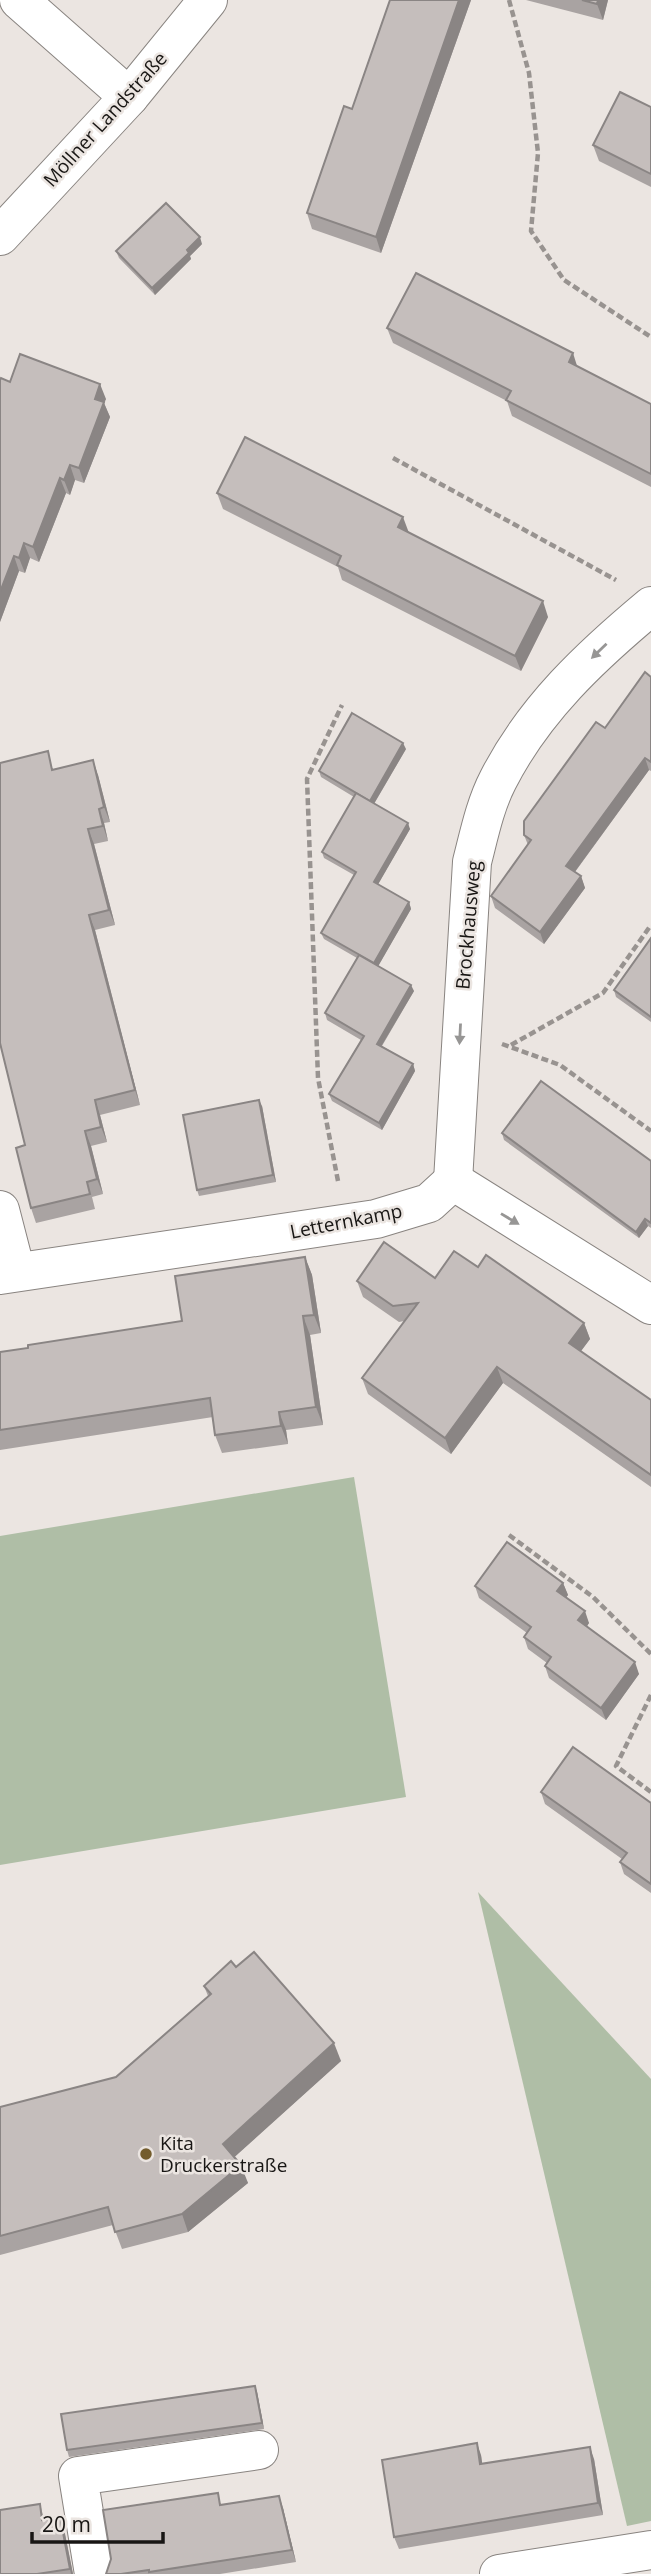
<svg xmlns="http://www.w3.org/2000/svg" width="651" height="2574" viewBox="0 0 651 2574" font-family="'Open Sans',sans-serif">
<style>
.green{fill:#afbea6}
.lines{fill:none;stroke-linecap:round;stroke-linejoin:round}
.minor-casing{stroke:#898480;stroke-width:40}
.path{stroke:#989390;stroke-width:4.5;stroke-dasharray:7 3.5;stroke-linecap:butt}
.minor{stroke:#fff;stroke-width:38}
.wall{fill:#a9a3a2}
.shaded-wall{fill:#8a8584}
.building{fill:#c5bebc;stroke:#8a8584;stroke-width:2}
.oneway{fill:#979695}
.poi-dot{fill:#735c2c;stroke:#ebe5e1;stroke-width:2.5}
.labels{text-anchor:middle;stroke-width:5;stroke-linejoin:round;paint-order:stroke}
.street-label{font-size:19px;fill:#181614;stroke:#ebe5e1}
.poi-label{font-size:19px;fill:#181614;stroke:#ebe5e1;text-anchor:start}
</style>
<rect width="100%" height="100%" fill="#ebe5e1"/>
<g class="green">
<path d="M354,1477L406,1797L0,1865V1536Z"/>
<path d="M478,1892L651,2079V2521L627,2526Z"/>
</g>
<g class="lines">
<defs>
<g id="minor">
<path d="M19,0L129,97"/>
<path d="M0,236L129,97L208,0"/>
<path d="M453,1181L472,862C479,835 485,805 498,780C534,709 591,656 651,606"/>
<path d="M453,1181L651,1305"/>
<path d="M0,1210L16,1272"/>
<path d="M0,1275L376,1219L429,1203L453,1181"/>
<path d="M94,2574L78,2476L259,2450"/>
<path d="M499,2574L651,2550"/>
</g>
</defs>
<use href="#minor" class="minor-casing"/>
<g class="path">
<path d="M509,0L529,73L538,153L531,231L564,280L651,337"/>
<path d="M393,458L616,580"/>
<path d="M502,1044L560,1065L651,1131"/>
<path d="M511,1045L603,993L651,925"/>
<path d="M338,1181L318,1078L307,779L342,705"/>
<path d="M509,1535L593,1597L651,1654"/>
<path d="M651,1695L616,1766L651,1792"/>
</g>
<use href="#minor" class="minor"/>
</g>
<g class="wall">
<path d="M390,0H471L381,253L312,229L307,213L352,109Z"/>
<path d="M526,0H608L603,20Z"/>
<path d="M651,107V187L599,161L593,145Z"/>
<path d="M202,244L190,256L191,259L155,295L119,258L116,251Z"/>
<path d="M387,328L577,366L651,404V487L512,416L507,401L393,343Z"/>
<path d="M10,382L106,399L104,403L110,417L84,483L75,480L70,495L66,493L39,562L30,558L25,573L19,571L0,622Z"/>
<path d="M217,493L409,533L548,617L521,671L342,580L338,567L223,509Z"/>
<path d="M651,677V771L649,770L575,872L581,876L585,888L544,944L495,908L491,896L528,845L524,835L605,728Z"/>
<path d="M406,749L374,804L410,829L378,884L409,902L411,909L378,966L414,991L382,1046L413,1064L415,1071L382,1130L332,1101L329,1094L361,1040L327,1020L325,1013L357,958L324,939L321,933L354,875L324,858L322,852L354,797L321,777L319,771Z"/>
<path d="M54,769L98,775L110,822L104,823L108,841L94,844L115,925L95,930L140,1105L100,1115L107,1142L91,1146L103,1194L92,1197L95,1209L36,1223L31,1208L25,1145Z"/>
<path d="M651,938V1022L616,997L614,990Z"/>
<path d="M262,1106L276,1182L199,1196L197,1190Z"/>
<path d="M502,1133L651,1161V1228L648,1226L639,1238L504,1140Z"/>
<path d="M305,1257L312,1275L321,1333L310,1335L323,1425L286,1430L288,1444L222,1453L215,1435L213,1417L0,1450V1352L28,1348L182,1321Z"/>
<path d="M478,1267L584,1323L590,1339L581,1351L651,1400V1487L503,1383L451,1454L368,1394L362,1378L404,1321L399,1322L363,1297L357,1281L435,1278Z"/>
<path d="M563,1583L568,1595L566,1597L589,1623L587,1626L639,1674L606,1720L549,1678L545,1666L547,1663L528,1649L524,1637L527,1633L479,1598L475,1586Z"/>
<path d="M541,1792L651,1803V1893L624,1874L620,1862L622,1859L545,1804Z"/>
<path d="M236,1967L341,2061L234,2157L248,2183L188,2232L122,2249L113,2225L0,2255V2107L116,2077L208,1996L204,1986Z"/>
<path d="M257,2392L264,2429L69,2457L67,2450Z"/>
<path d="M481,2455L482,2464L594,2459L603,2515L399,2549L394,2537Z"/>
<path d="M40,2504L44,2519L60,2517L64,2529L73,2574H0Z"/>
<path d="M222,2505L283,2508L296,2562L220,2574H106Z"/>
</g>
<g class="shaded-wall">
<path d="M459,0H471L381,253L376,237Z"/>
<path d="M598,0H608L603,20L597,4Z"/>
<path d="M200,237L202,244L190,256L191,259L155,295L152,288Z"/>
<path d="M573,353L578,369L569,362Z"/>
<path d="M100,384L106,399L104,403L110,417L84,483L79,468L95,399Z"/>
<path d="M70,465L75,480L70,495L64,480Z"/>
<path d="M60,478L66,493L39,562L33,547Z"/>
<path d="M403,517L409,533L398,527Z"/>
<path d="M24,543L30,558L25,573L19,558Z"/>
<path d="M14,556L19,571L0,622V592Z"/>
<path d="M543,601L548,617L521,671L515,656Z"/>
<path d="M403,743L406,749L372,807L370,801Z"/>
<path d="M645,758L649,770L571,877L566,866Z"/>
<path d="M93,760L98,775L110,822L104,807Z"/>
<path d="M99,809L104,823L108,841L103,826Z"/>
<path d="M408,823L410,829L376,888L374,882Z"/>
<path d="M88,829L94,844L115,925L109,910Z"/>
<path d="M581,876L585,888L544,944L540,932Z"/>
<path d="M409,902L411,909L376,970L374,963Z"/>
<path d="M89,915L95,930L140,1105L135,1090Z"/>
<path d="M411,985L414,991L379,1050L377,1044Z"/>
<path d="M413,1064L415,1071L382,1130L379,1123Z"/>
<path d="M95,1100L100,1115L107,1142L101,1127Z"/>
<path d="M259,1100L262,1106L276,1182L273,1175Z"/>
<path d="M85,1131L91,1146L103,1194L97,1179Z"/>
<path d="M645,1219L648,1226L639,1238L636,1232Z"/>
<path d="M305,1257L312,1275L321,1333L314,1315Z"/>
<path d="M303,1316L310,1335L323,1425L316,1407Z"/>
<path d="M584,1323L590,1339L575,1359L569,1343Z"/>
<path d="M497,1367L503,1383L451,1454L445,1438Z"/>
<path d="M279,1412L286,1430L288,1444L281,1426Z"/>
<path d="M563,1583L568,1595L562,1603L557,1591Z"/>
<path d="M585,1611L589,1623L583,1632L578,1620Z"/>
<path d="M635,1662L639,1674L606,1720L601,1708Z"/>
<path d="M334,2043L341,2061L229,2162L223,2144Z"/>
<path d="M241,2165L248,2183L188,2232L182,2214Z"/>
<path d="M255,2386L257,2392L264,2429L262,2423Z"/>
<path d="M477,2443L481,2455L484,2476L480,2464Z"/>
<path d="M590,2447L594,2459L603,2515L598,2503Z"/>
<path d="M279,2496L283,2508L296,2562L292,2550Z"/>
<path d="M60,2517L64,2529L73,2574H71L70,2569Z"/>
</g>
<g class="building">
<path d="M390,0H459L376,237L307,213L344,106L352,109Z"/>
<path d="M582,0H598L597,4Z"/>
<path d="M620,92L651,107V174L593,145Z"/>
<path d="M166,203L200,237L187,250L189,253L152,288L116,251Z"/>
<path d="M416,273L573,353L569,362L651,404V474L506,400L511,391L387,328Z"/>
<path d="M20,354L100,384L95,399L104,402L79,468L70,465L64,480L60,478L33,547L24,543L19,558L14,556L0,592V380L1,378L10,382Z"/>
<path d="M245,437L403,517L398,527L543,601L515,656L337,565L341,556L217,493Z"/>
<path d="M645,672L651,677V762L645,758L566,866L581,876L540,932L491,896L531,840L524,835V821L596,722L605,728Z"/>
<path d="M352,713L403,743L370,801L319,771Z"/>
<path d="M48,751L52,770L93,760L104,807L99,809L103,826L88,829L109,910L89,915L135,1090L95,1100L101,1127L85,1131L97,1179L87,1182L90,1194L31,1208L16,1148L25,1145L0,1043V763Z"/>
<path d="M356,793L408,823L374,882L409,902L374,963L321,933L356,872L322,852Z"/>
<path d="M651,938V1017L614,990Z"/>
<path d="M359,955L411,985L377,1044L413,1064L379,1123L329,1094L364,1036L325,1013Z"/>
<path d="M541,1081L651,1161V1223L645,1219L636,1232L502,1133Z"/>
<path d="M259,1100L273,1175L197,1190L183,1115Z"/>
<path d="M384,1242L435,1278L454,1251L478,1267L486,1255L584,1323L569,1343L651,1400V1475L497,1367L445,1438L362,1378L418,1303L393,1306L357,1281Z"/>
<path d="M305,1257L314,1315L303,1316L316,1407L279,1412L281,1426L215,1435L210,1398L0,1430V1352L28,1348V1345L182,1321L175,1276Z"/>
<path d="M507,1542L563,1583L557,1591L585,1611L578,1620L635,1662L601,1708L545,1666L551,1657L524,1637L531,1627L475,1586Z"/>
<path d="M573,1747L651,1803V1884L620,1862L627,1853L541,1792Z"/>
<path d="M254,1952L334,2043L223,2144L241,2165L182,2214L115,2232L108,2207L0,2236V2107L116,2077L211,1994L204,1986L231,1961L236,1967Z"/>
<path d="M255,2386L262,2423L67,2450L61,2414Z"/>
<path d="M477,2443L480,2464L590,2447L598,2503L394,2537L382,2460Z"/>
<path d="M218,2493L220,2505L279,2496L292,2550L149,2572V2570L121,2574H106L111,2559L103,2510Z"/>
<path d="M40,2504L42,2520L60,2517L70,2569L37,2574H0V2510Z"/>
</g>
<defs><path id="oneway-solid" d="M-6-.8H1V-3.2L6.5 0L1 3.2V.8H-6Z" transform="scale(1.75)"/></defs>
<g class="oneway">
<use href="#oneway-solid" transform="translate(599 651) rotate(136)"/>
<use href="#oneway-solid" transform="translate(460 1034) rotate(93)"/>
<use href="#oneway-solid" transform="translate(510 1219) rotate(31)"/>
</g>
<circle class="poi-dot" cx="146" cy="2154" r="7"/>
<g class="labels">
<g class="street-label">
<text transform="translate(105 119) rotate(-48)" y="7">Möllner Landstraße</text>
<text transform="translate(468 925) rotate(-85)" y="7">Brockhausweg</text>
<text transform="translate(346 1221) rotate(-11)" y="7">Letternkamp</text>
</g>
<g class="poi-label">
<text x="160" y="2150">Kita<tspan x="160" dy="22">Druckerstraße</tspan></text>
</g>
</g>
<path d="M32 2532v10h131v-10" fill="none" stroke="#181614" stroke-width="3.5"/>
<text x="42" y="2532" font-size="21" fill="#181614" stroke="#ebe5e1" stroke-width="5" paint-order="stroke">20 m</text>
</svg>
